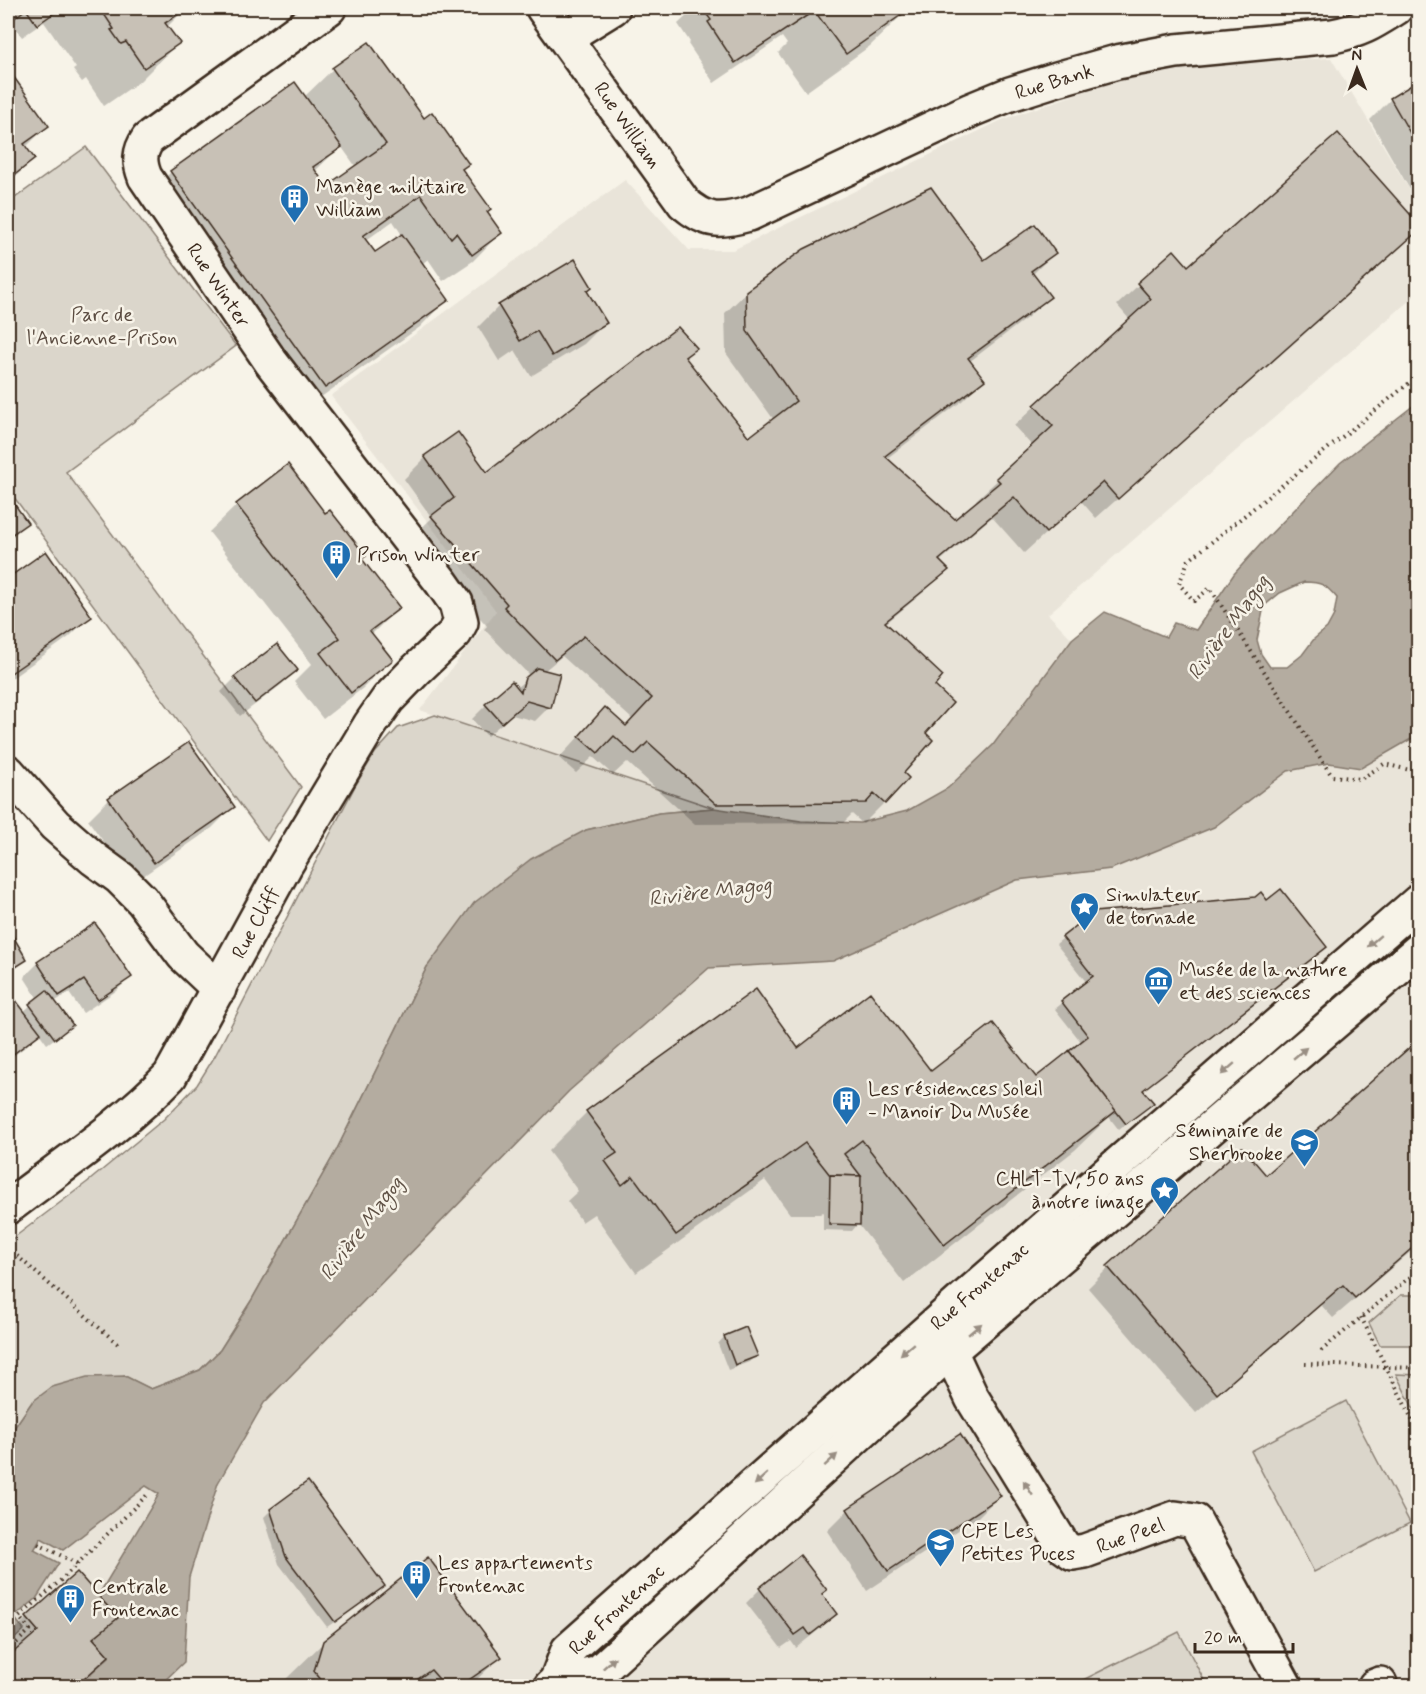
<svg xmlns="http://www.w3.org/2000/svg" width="1426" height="1694" viewBox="0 0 1426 1694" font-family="Mynerve,sans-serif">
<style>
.built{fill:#e9e4d9}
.green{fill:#dbd6cb;stroke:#8b8074;stroke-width:1.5}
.water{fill:#b4aca0;stroke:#84786c;stroke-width:1.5;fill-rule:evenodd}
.shadow{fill:#0003;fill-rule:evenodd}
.building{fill:#c8c1b6;stroke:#3b2a1e;stroke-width:1.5}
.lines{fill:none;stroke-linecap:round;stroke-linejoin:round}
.minor-casing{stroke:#3b2a1e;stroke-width:38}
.path{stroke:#3b2a1e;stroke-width:4;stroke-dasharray:1.5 4.5;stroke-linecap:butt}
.minor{stroke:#f7f3e8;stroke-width:33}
.oneway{fill:#998e83}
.labels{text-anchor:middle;stroke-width:5;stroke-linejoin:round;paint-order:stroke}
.street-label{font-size:20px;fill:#3b2a1e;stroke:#f7f3e8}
.poi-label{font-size:20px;fill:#3b2a1e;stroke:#f7f3e8;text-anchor:start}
.park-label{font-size:20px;fill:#5b4c41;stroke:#f7f3e8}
.water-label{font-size:21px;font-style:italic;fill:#5f5145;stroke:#f7f3e8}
</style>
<rect width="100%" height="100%" fill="#f7f3e8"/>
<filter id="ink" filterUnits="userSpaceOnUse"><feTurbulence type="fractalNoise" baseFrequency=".0167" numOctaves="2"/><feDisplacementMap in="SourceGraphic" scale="12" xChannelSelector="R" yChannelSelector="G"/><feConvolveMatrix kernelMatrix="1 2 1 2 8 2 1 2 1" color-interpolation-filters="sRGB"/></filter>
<g filter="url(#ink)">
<g class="built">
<path d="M1331,58L1418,204V293L1048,614L1072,639L993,745L948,788L907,811L860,823L801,821L714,808L420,710L496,611L331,396L625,180L689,250H733L1002,120L1152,68Z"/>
<path d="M1418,735V1686H159L184,1662L189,1577L218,1483L264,1403L569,1091L710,968L833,961L1017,880L1111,869L1214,827L1288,771L1329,763L1361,768Z"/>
<path d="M146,1486L159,1494L98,1596L109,1656L84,1678L91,1686H8V1645L24,1630L13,1617L36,1599L59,1563L34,1550L41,1538L63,1550Z"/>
</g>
<g class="green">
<path d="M86,147L236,346L66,472L301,787L267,841L8,489V203Z"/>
<path d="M435,715L714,808L659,813L586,830L427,967L336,1151L251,1301L220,1350L200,1370L151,1389L125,1376L32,1402L8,1437V1242L90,1180L164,1119L197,1085L215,1056L355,786L375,753L398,728Z"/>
<path d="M1401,1295H1418V1345H1380L1369,1323Z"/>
<path d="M1396,1374L1418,1375V1418Z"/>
<path d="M1346,1401L1410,1523L1314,1572L1251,1451Z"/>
<path d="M1179,1632L1207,1686H1071Z"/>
</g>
<path class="water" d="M1418,402V735L1361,768L1329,763L1288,771L1214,827L1111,869L1017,880L833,961L709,968L569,1091L264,1403L218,1483L189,1577L184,1662L159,1686H91L84,1679L109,1657L93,1638L117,1618L98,1596L159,1494L146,1486L63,1550L41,1538L34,1550L59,1563L36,1599L14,1617L24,1630L8,1645V1437L32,1402L52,1387L87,1377L125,1376L151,1389L200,1370L220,1350L251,1301L336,1151L427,967L474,903L531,859L586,830L659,813L714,808L801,821L860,823L907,811L948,788L993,745L1072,639L1105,612L1166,637L1174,623L1196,630L1234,574L1260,545L1340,463ZM1304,582C1322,582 1326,585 1337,598L1334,615L1327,628L1314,639L1302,655L1287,667H1270L1261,654L1257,640L1264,606L1280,593Z"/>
<g class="shadow">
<path d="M8,8H186L167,27L178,43L139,82L104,106L86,79L82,82L73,70L76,68L44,22L22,37L11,22L8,24Z"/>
<path d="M695,8H909L870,46L806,92L778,53L787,44L782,37L714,83L688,44L690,42L678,24Z"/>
<path d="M368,44L423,120L467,164L461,170L486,213L500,233L473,261L443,281L428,259L422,264L447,299L420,327L297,414L143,200L171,172L295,84L304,97L333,69ZM341,146L356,167L326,188L314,172ZM393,221L402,235L375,255L365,241Z"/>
<path d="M8,72L47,126L25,148L33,159L8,184Z"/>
<path d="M1418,83V191L1413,195L1370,120L1391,99Z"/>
<path d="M1338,135L1418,225V229L1399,248L1096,518L1081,501L1024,553L992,517L939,562L947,570L926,590L885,624L933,686L924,733L884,803L863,824L852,814L843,823L695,824L627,762L613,775L593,757L576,773L559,758L585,730L625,727L632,719L562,656L544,671L549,707L535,721L512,715L487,736L472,719L486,705L516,688L530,676L484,629L487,626L411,538L432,518L404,479L425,458L458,434L487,474L695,348L684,358L749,439L774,420L726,353L725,313L747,292L1054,253L1032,275L1049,296L1028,317L969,362L983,380L962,401L886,459L955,521L978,502L976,500L1033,447L1014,426L1035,406L1130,320L1117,305L1174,252L1188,268Z"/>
<path d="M586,291L605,323L584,344L531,376L515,350L499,361L478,327L499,306Z"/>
<path d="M8,497L26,523L8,541Z"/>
<path d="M237,505L360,559L398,608L371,635L391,660L363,688L323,719L294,682L312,664L209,532Z"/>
<path d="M46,553L90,616L69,637L8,681V580Z"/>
<path d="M296,670L282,684L240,716L221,692L235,678Z"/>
<path d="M109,799L233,807L212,828L133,883L88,820Z"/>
<path d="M1094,913L1318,953L1142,1091L1145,1109L1119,1130L1109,1117L1075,1150L904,1283L858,1224L852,1231L823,1230V1212L820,1214H790L765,1180L636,1273L594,1214L582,1222L567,1201L578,1191L548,1151L587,1112L798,1050L931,1073L1035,1079L1082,1043L1055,1009L1087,983L1056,944Z"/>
<path d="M95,925L130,977L116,991L83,1013L69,993L54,1002L65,1031L47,1044L39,1033L25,1047L8,1060V998L10,996L23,1012L38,999L24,977L38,963Z"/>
<path d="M9,933L25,960L19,966L8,973V934Z"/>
<path d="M1418,1042V1249L1416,1247L1333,1318L1321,1305L1196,1413L1088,1288L1109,1267L1266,1178Z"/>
<path d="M745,1329L756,1355L749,1362L728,1370L718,1344L724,1337Z"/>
<path d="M999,1496L978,1517L867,1591L827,1531L848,1510Z"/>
<path d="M271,1510L383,1586L376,1593L327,1627L279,1564L264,1517Z"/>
<path d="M760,1589L820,1594L835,1614L821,1628L796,1648L791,1641L781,1648L746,1603Z"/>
<path d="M27,1618H115L93,1640L107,1656L83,1680L89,1686H8V1659L17,1651L8,1641V1637Z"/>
<path d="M324,1642L500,1657L470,1686H283L284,1681Z"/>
</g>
<g class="building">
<path d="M8,8H61L37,25L26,9L12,20L8,14Z"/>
<path d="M100,8H188L165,23L180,43L144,68L126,42L121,44L111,30L114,29Z"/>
<path d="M702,8H803L808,15L735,63L708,22L711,20Z"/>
<path d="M823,8H911L846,54L816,13Z"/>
<path d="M369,42L424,118L432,112L469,164L462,169L491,209L487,212L502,233L472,255L456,233L451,238L421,195L363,236L375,252L402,234L449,300L325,388L170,171L295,82L342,147L313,167L326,186L386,144L332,68Z"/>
<path d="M8,69L49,126L24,144L35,159L8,180Z"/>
<path d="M1418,81V147L1390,98Z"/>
<path d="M1338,133L1418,223V231L1118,499L1103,482L1046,533L1014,497L939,560L949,570L885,622L943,676L935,686L953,703L926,733L933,740L904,773L909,778L885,804L874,794L866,803L716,804L648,742L635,755L614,736L598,753L579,736L605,707L626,726L652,698L584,636L555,660L504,607L507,604L431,516L454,498L424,456L458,432L487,472L678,327L697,348L685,357L749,437L796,401L747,331L746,291L804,249L931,187L984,260L1035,224L1056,253L1031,271L1051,297L968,358L985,380L885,456L955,519L1000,482L996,478L1053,426L1034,405L1151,299L1137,283L1174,250L1188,266Z"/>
<path d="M575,259L592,287L587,291L607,323L552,356L537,331L520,341L498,305Z"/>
<path d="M288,464L325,513L330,510L366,556L362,559L400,608L370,631L393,660L351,693L320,653L340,638L236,504Z"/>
<path d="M8,495L28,523L8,537Z"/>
<path d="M46,551L92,617L11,673L8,668V578Z"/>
<path d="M277,644L298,670L255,703L234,677Z"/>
<path d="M537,668L560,674L551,708L527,701L502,723L485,704L512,681L521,692L525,678Z"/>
<path d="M189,742L235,807L154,863L108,798Z"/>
<path d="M1281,889L1327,947L1143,1090L1154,1103L1126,1124L1069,1051L1088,1036L1061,1001L1093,976L1062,937L1094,912L1255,897L1261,892L1267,900Z"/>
<path d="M95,923L132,977L98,1000L84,980L59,996L37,962Z"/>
<path d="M10,931L27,960L8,972V932Z"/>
<path d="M756,989L798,1048L870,992L931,1071L993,1023L1036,1077L1069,1051L1116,1111L944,1245L862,1140L844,1154L861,1176L830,1175L805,1143L676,1235L633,1176L622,1185L605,1161L617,1153L586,1111Z"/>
<path d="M47,990L73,1025L55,1039L29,1004Z"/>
<path d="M11,994L41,1033L8,1058V996Z"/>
<path d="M1418,1040V1243L1355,1298L1343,1285L1217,1394L1107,1266L1242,1147L1266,1175Z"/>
<path d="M830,1175L861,1176L860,1225L829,1224Z"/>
<path d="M746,1327L758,1356L735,1365L724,1336Z"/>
<path d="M960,1434L1001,1496L888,1571L847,1509Z"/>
<path d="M308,1481L385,1586L335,1622L286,1557L270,1509Z"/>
<path d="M800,1555L827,1590L822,1594L837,1614L810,1635L805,1628L795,1635L759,1588Z"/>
<path d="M428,1557L502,1657L460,1686H445L431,1670L415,1681L403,1686H326L314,1671L323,1641Z"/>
<path d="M77,1572L118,1618L93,1638L109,1656L84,1679L91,1686H8V1657L38,1631L26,1617Z"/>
</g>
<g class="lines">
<defs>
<g id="minor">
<path d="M543,8L684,203C707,223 720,222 749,214L971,110L1010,94L1057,79L1117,62L1176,51L1333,36C1362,30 1372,23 1396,8"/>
<path d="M566,37L613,8"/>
<path d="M8,772L55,825L94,859L120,878L142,900L183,955L219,989"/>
<path d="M8,1207C63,1165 122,1126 170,1076L285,866L370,725L388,699L416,670L455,633L461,622L456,603L442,583L271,362L145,177C139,162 139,152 148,139L329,8"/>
<path d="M938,1332L950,1351L972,1398L1063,1546L1073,1553L1085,1551L1175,1518L1195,1521L1285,1686"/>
<path d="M556,1682L568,1650L961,1301L1418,902"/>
<path d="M551,1686L556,1682L599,1672L950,1351L1418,951"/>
<path d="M1375,1686L1380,1684"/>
</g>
</defs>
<use href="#minor" class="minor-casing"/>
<g class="path">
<path d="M1418,376L1188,561L1179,584L1194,601L1210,588L1332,776L1361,779L1384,764L1418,772"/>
<path d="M1414,1247L1418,1253"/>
<path d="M8,1248L118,1344"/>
<path d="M1361,1317L1418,1431"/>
<path d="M1321,1351L1418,1270"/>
<path d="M1305,1364L1418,1368"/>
<path d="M38,1544L78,1564"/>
<path d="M8,1651L30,1630L19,1617L60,1581L149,1493"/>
</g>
<use href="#minor" class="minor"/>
</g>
<defs><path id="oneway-solid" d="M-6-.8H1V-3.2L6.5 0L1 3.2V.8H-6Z" transform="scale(1.5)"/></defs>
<g class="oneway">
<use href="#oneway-solid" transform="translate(1374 941) rotate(139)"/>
<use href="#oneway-solid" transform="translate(1300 1053) rotate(-40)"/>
<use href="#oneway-solid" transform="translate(1228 1069) rotate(139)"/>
<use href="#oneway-solid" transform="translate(975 1329) rotate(-40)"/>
<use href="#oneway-solid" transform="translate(907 1349) rotate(139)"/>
<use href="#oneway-solid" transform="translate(831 1460) rotate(-42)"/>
<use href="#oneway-solid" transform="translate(761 1479) rotate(138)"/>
<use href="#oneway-solid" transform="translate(1028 1488) rotate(-122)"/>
<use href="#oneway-solid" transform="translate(609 1663) rotate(-42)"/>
</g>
</g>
<defs>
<symbol id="building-pin" viewBox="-11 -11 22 30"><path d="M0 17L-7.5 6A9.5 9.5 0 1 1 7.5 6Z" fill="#1f6fb2" stroke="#f7f3e8"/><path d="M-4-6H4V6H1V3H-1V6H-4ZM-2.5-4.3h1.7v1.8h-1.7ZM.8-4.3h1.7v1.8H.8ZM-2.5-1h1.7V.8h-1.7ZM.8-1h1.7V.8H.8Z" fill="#fff"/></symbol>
<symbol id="sight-pin" viewBox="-11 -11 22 30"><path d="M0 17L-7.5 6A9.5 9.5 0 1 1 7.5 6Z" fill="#1f6fb2" stroke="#f7f3e8"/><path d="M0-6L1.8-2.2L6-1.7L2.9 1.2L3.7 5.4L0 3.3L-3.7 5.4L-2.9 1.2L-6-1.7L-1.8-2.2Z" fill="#fff"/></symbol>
<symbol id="museum-pin" viewBox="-11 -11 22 30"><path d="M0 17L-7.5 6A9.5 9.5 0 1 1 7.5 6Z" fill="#1f6fb2" stroke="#f7f3e8"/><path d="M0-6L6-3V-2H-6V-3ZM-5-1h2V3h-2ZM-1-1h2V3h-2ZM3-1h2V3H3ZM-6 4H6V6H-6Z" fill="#fff"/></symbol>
<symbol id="school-pin" viewBox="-11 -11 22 30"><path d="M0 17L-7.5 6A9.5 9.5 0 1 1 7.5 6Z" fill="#1f6fb2" stroke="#f7f3e8"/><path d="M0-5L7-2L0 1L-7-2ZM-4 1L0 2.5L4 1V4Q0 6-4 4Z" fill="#fff"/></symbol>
</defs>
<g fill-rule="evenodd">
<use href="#building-pin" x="278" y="182" width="33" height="45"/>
<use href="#building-pin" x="320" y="538" width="33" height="45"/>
<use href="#sight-pin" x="1068" y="890" width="33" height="45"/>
<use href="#museum-pin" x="1142" y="964" width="33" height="45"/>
<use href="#building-pin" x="830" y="1084" width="33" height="45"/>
<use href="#school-pin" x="1288" y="1126" width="33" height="45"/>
<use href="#sight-pin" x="1148" y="1174" width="33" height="45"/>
<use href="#school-pin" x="924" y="1526" width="33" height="45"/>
<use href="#building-pin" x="400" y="1558" width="33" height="45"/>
<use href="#building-pin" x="54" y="1582" width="33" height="45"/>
</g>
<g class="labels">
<g class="street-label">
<text transform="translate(1054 81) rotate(-17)" y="7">Rue Bank</text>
<text transform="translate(628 125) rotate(55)" y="7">Rue William</text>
<text transform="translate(219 285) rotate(56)" y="7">Rue Winter</text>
<text transform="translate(255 922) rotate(-62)" y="7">Rue Cliff</text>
<text transform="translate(979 1286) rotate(-41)" y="7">Rue Frontenac</text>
<text transform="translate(1130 1535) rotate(-20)" y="7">Rue Peel</text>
<text transform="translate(616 1609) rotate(-43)" y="7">Rue Frontenac</text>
</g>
<g class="poi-label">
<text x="316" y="193">Manège militaire<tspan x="316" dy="23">William</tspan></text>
<text x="357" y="561">Prison Winter</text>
<text x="1106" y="901">Simulateur<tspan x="1106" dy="23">de tornade</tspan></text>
<text x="1179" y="976">Musée de la nature<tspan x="1179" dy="23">et des sciences</tspan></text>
<text x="868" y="1095">Les résidences soleil<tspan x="868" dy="23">- Manoir Du Musée</tspan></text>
<text x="1283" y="1137" text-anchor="end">Séminaire de<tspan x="1283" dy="23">Sherbrooke</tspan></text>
<text x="1144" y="1185" text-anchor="end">CHLT-TV, 50 ans<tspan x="1144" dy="23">à notre image</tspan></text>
<text x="961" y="1537">CPE Les<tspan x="961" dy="23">Petites Puces</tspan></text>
<text x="438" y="1569">Les appartements<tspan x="438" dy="23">Frontenac</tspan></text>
<text x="92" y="1593">Centrale<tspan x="92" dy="23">Frontenac</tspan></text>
</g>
<g class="park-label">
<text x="102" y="321">Parc de<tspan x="102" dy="23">l'Ancienne-Prison</tspan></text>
</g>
<g class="water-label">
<text transform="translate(1228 627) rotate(-54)" y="7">Rivière Magog</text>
<text transform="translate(710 891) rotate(-7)" y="7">Rivière Magog</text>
<text transform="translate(361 1228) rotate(-53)" y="7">Rivière Magog</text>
</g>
</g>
<rect width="1426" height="1694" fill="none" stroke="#f7f3e8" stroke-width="30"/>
<rect x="15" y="15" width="1396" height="1664" fill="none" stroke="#3b2a1e" stroke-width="2" filter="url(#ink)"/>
<g transform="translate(1357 69) rotate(359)" stroke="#f7f3e8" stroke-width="4.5" paint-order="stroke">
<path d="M0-4.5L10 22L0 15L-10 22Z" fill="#3b2a1e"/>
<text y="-9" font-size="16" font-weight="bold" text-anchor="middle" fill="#3b2a1e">N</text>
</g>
<path d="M1195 1643v9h98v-9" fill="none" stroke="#3b2a1e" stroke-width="3"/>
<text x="1204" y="1643" font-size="18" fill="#3b2a1e" stroke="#f7f3e8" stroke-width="4.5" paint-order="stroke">20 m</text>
</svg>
